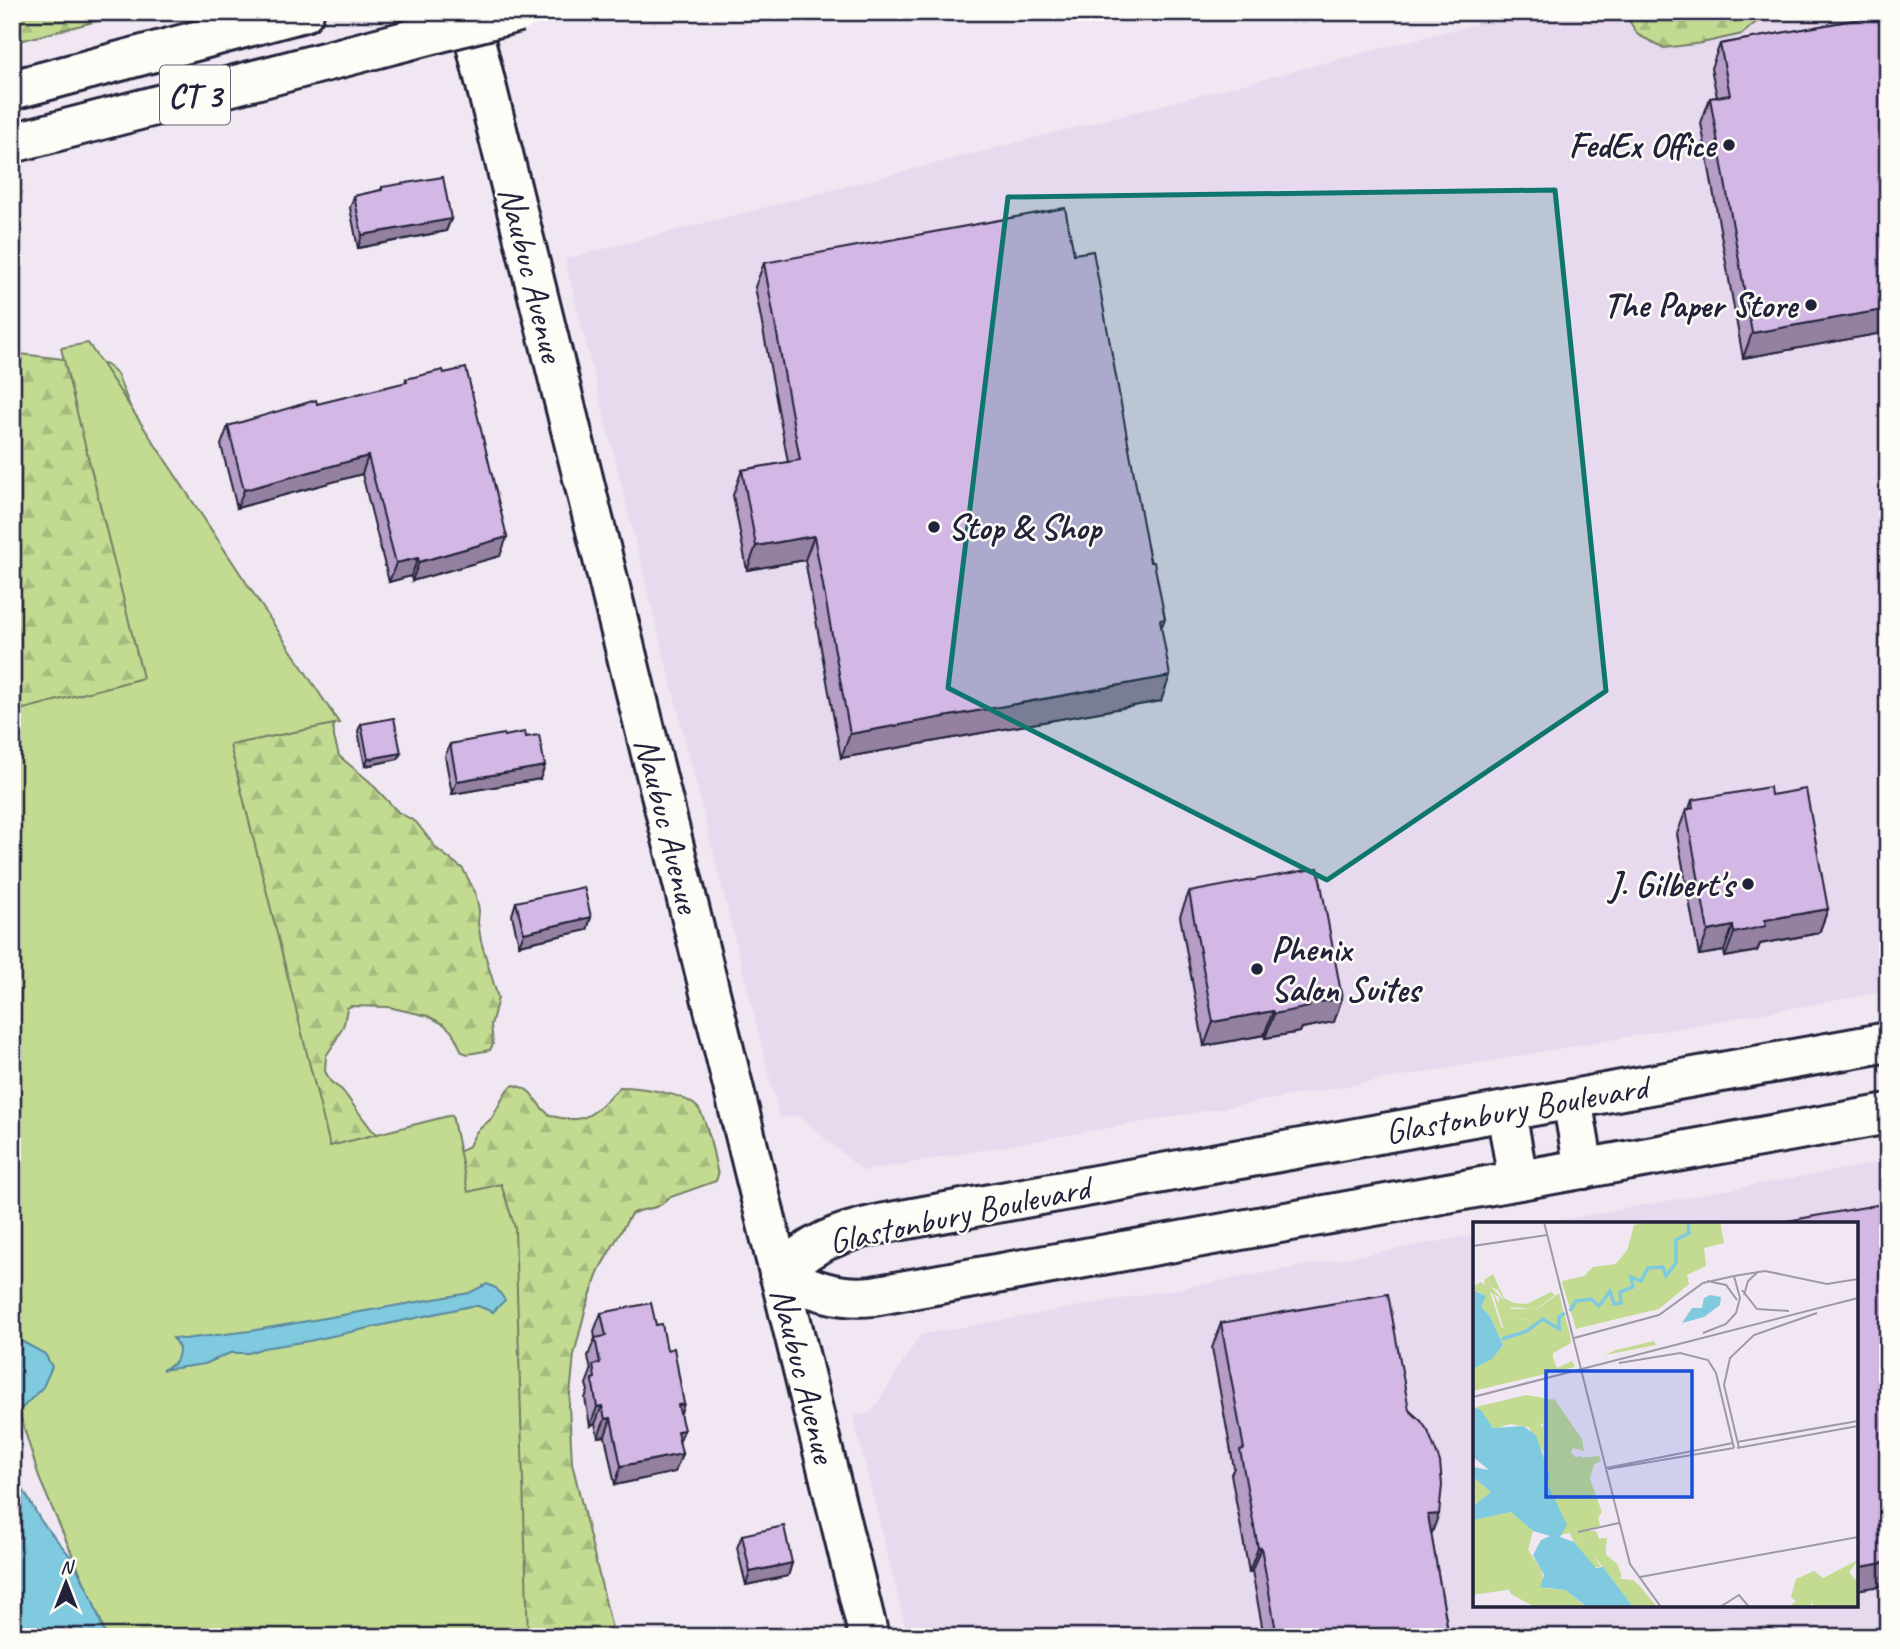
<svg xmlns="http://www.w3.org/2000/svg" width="1900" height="1649" viewBox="0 0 1900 1649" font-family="Caveat,sans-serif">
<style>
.built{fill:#e7d9ee}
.forest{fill:url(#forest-firs);stroke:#727e66;stroke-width:2}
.park{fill:#c2db91;stroke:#727e66;stroke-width:2}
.water{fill:#7fcadf;stroke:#5a879d;stroke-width:2}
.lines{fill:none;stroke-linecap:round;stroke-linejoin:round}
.secondary-casing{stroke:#22223b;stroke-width:44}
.highway-casing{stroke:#22223b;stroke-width:44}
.secondary{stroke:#fdfcf7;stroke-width:38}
.highway{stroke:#fdfcf7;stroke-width:38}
.highway-bridge-casing{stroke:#22223b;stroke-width:44;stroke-linecap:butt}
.highway-bridge{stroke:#fdfcf7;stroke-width:38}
.wall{fill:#b59dc5;stroke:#22223b;stroke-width:2}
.shaded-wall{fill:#9480a0;stroke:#22223b;stroke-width:2}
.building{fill:#d3b7e5;stroke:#22223b;stroke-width:2}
.marked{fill:#0f766e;fill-opacity:0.2;stroke:#0f766e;stroke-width:5;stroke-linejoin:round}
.poi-dot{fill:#22223b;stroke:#fdfcf7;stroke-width:2.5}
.labels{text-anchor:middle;stroke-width:5;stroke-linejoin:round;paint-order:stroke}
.shield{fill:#fdfcf7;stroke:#646373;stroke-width:2}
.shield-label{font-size:33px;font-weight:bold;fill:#22223b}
.poi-label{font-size:35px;font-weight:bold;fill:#22223b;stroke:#fdfcf7;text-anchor:end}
.street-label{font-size:35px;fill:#22223b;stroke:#fdfcf7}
.inset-river{fill:none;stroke:#7fcadf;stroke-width:3.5}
.inset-road{fill:none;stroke:#9e98a9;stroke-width:2}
.view{fill:#1d4ed8;fill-opacity:0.15;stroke:#1d4ed8;stroke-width:3.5}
.inset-edge{fill:none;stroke:#22223b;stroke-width:3.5}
</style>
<defs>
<pattern id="forest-firs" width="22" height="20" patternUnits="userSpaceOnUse" patternTransform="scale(1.75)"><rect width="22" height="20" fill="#c2db91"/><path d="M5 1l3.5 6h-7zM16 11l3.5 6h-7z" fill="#a6bc7e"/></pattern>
</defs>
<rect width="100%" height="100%" fill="#f0e7f2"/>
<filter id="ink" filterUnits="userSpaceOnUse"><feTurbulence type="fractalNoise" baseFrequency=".0143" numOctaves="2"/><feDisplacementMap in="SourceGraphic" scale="14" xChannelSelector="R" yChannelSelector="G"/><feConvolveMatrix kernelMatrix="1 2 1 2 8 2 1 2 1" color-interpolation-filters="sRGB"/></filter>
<g filter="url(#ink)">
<g class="built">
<path d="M1523,12H1624V14L1742,34L1768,12H1888V991L863,1171L798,1115L780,1119L565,259Z"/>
<path d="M1888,1161V1637H908L853,1416L872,1412L920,1335L1475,1235V1605H1856V1224H1538Z"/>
</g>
<g class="forest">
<path d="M12,12H132L12,43Z"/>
<path d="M1624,12H1768L1742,34L1702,43L1664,48L1638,35Z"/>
<path d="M12,353L97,363L107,365L117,374L136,421L288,672L333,712L334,737L339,756L369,781L398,812L416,822L437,849L463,869L475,892L479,910L478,923L481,941L498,998L491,1025L493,1044L490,1050L468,1054L462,1052L453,1033L445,1025L428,1016L388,1007L351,1006L347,1008L344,1024L334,1044L326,1056L325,1071L331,1082L342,1090L372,1130L387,1141L451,1157L469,1146L476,1132L492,1118L507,1090L514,1085C536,1090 532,1100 546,1112C550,1116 556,1117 561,1118C591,1124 599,1106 620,1087C639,1087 685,1093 698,1108C708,1121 714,1158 718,1175L716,1181L668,1198C659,1211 644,1207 631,1214L599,1270L585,1311L574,1355L569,1405L572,1463L614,1637H236L12,886Z"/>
</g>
<path class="park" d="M88,343L339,723L230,745L330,1146L452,1115L468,1192L501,1184L515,1228L528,1637H104L101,1621L40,1480L12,1389V712L143,678L61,348Z"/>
<g class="water">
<path d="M487,1284L496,1288L505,1300L493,1312L478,1306H471L309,1341L263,1348L249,1353H230L205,1364L162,1370C174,1365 179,1361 179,1348L173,1338L184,1339L250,1331L469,1293Z"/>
<path d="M12,1336L45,1354L52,1367L43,1387L12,1418Z"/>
<path d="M12,1470L41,1521L71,1557L91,1596L106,1637H12Z"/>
</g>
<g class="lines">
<defs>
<g id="secondary">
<path d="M468,12L869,1637"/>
<path d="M1572,1099L1584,1169"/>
<path d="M1506,1111L1518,1180"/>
<path d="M779,1273C812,1243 837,1233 880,1224L1888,1042"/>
<path d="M779,1273C809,1289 838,1300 873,1296L1888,1114"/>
</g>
<g id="highway">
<path d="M12,90L304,12"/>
<path d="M12,143L378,48"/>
</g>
</defs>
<use href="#secondary" class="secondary-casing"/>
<use href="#highway" class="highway-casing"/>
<use href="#secondary" class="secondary"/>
<use href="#highway" class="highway"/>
<defs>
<path id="highway-bridge" d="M378,48L519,12"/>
</defs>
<use href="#highway-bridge" class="highway-bridge-casing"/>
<use href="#highway-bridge" class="highway-bridge"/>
</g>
<g class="wall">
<path d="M1888,14V332L1743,358L1701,123L1710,98L1717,97L1711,68L1720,44Z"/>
<path d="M382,187L451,219L446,231L358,248L350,208L354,196L381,190Z"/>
<path d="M1074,254L1165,619L1161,628V701L841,758L805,560L747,570L733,495L742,470L788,462L755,287L764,263Z"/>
<path d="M406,379L500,556L412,581L411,576L389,582L362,474L237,508L221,445L228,426L405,383Z"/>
<path d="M361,724L398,759L365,766L358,731Z"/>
<path d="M504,736L526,737L540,779L452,794L445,756L450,744Z"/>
<path d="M1771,795L1828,909L1819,933L1760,944L1757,951L1725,957L1724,951L1699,955L1677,834L1686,810L1689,809L1692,800Z"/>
<path d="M1189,892L1342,998L1334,1022L1302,1028L1300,1032L1265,1038L1264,1035L1204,1046L1180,916Z"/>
<path d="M516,902L591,917L587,930L519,945L512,915Z"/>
<path d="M601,1313L656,1325L680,1415L679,1441L682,1454L675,1472L615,1485L605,1436L598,1437L595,1424L590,1426L585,1398L588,1391L586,1384L591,1371L588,1356L595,1338L594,1331Z"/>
<path d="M1221,1323L1431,1534L1449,1637H1264L1252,1571L1249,1572L1231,1474L1234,1468L1212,1348Z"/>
<path d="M742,1535L792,1563L788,1576L746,1585L737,1548Z"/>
</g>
<g class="shaded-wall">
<path d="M451,219L446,231L358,248L362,235Z"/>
<path d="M1888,309V332L1743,358L1752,333Z"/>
<path d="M368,456L362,474L237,508L244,490Z"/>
<path d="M814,536L805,560L747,570L756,546Z"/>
<path d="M507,537L500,556L412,581L419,562Z"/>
<path d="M418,558L411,576L389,582L396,563Z"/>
<path d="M1170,676L1161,701L841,758L850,734Z"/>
<path d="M401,753L398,759L365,766L368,759Z"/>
<path d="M545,766L540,779L452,794L457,781Z"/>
<path d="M1828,909L1819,933L1760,944L1757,951L1725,957L1734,933L1765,920Z"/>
<path d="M591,917L587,930L519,945L524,933Z"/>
<path d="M1733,926L1724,951L1699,955L1708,931Z"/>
<path d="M1342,998L1334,1022L1302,1028L1300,1032L1265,1038L1274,1014L1309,1004Z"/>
<path d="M1273,1011L1264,1035L1204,1046L1213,1022Z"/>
<path d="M684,1404L678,1422V1405Z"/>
<path d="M602,1406L595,1424L590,1426L597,1407Z"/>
<path d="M611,1418L605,1436L598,1437L605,1419Z"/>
<path d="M684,1430L677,1448V1431Z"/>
<path d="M682,1454L675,1472L615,1485L621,1466Z"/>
<path d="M1439,1514L1430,1538L1428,1515Z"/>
<path d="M1261,1547L1252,1571L1249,1572L1258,1548Z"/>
<path d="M1888,1562V1585L1856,1590V1568Z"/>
<path d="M792,1563L788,1576L746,1585L750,1572Z"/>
</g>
<g class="building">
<path d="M1888,14V309L1752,333L1710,98L1730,95L1720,44Z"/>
<path d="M443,177L451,219L362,235L354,196L382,190V187Z"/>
<path d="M1065,208L1074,254L1093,251L1150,562H1154L1165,619L1160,620L1170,676L850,734L814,536L756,546L742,470L800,460L764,263Z"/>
<path d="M466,368L507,537L419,562L418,558L396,563L368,456L244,490L228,426L316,400L317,404L407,382L406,379L443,370L444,373Z"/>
<path d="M394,718L401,753L368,759L361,724Z"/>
<path d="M525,732L526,737L539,735L545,766L457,781L450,744L504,734V736Z"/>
<path d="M1770,787L1771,795L1806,789L1828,909L1765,920L1766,926L1734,933L1733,926L1708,931L1686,810L1693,808L1692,800Z"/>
<path d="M1318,868L1342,998L1309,1004V1007L1274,1014L1273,1011L1213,1022L1189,892Z"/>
<path d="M584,887L591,917L524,933L516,902Z"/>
<path d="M1888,1203V1562L1856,1568V1224L1776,1223Z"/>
<path d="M1388,1294L1409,1410L1421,1421L1428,1431L1440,1462L1442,1485L1439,1514L1428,1515L1449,1637H1277L1261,1547L1258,1548L1240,1450L1244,1449L1221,1323Z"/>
<path d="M651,1303L656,1325L662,1324L667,1350L674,1348L684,1404L678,1405L684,1430L677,1431L682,1454L621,1466L611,1418L605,1419L602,1406L597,1407L592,1379L595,1378L593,1365L600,1363L595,1338L606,1336L601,1313Z"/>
<path d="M784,1526L792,1563L750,1572L742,1535Z"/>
</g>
</g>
<path class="marked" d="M1555,190L1606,691L1327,880L948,688L1008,197Z"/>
<g class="poi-dot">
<circle cx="1729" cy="145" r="7"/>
<circle cx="1811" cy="305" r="7"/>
<circle cx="934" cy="527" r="7"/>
<circle cx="1748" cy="884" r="7"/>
<circle cx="1257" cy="969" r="7"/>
</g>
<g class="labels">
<rect class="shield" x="160" y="65.5" width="70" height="59" rx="5"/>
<g class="shield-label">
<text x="195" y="107">CT 3</text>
</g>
<g class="poi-label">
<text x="1715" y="157">FedEx Office</text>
<text x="1797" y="317">The Paper Store</text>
<text x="948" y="539" text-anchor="start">Stop &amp; Shop</text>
<text x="1734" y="896">J. Gilbert's</text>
<text x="1271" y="961" text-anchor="start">Phenix<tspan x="1271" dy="40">Salon Suites</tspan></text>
</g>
<g class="street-label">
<text transform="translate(532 274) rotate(76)" y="12">Naubuc Avenue</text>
<text transform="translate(668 825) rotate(76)" y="12">Naubuc Avenue</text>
<text transform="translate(1516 1109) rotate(-10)" y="12">Glastonbury Boulevard</text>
<text transform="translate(959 1214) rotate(-12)" y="12">Glastonbury Boulevard</text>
<text transform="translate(804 1375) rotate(76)" y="12">Naubuc Avenue</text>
</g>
</g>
<g transform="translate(1473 1222)">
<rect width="385" height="385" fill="#f0e7f2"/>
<path d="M176,0H247L251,21L231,26L233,44L214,53L216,62L186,87L103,106L89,60H109L115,49L140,45L154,29L161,3ZM20,52L31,76L41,81L54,82L78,70L82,73L63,87L35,85L25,68L18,65L16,56L15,67L0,64L8,60L12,64L11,58ZM19,69L34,96L57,98L53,106L31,108ZM96,107L98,121L80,131V136L84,146L99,139L102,145L0,169V147L40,116L65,109L82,124ZM181,119L183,123L132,133L143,128ZM53,173L82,178L109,217L111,229L100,226L98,230L103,236L126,234L128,239L121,242L117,257L129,290L116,309H123L126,317L134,316L132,332L143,341L148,357L160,358V385L113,323L69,201L60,206L37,202L21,207L3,185ZM385,338L376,350L382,358L385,351V385H340V379L337,385H316L323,379L318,375L323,357L341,349L350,356Z" fill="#c2db91"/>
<path d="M16,56L18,65L39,87H64L86,71L95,107L84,124L71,120L65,109L30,123L17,94L8,85V71L0,68V64L15,67ZM17,70L26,75V86L34,96L57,98L53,106L29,107ZM66,199L111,309L110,316L128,345H121L101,320L74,261L70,230L56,206ZM27,293L60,309L55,328L68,347L72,366L92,368L113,385H62L38,372L0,298Z" fill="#c2db91" fill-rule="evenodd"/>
<path d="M195,0H247L248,5L231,11V24L220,32L208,56L178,66L180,88L103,107L89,59L115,53L119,45L143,42L174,4ZM92,95L98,119L78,122L75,100L25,111L22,107ZM80,175L99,204L91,206L98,236L108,234L111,240L114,280L123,285L127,304L88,313L67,205L84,201ZM0,255L18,270L0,284ZM36,290L45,293L59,308L55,328L71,358L66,363L0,373V298ZM121,310L123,317L131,316L133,333L145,343L149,356L112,315ZM160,358L166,363L184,385H160L153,380L142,361Z" fill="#c2db91"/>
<path d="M0,68L13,74L8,85L17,94L30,123L19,137L0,147ZM237,73L248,75L247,83L231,95L209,101L219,86H229L231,76ZM0,185L8,188L20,206L50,204L63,213L77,254L74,261L94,303L87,315L101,320L123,346L130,345L160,385H114L92,368L67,365L71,353L60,333L68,318L77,314L60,309L38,290L0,298V284L18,270L0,255V245L16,248L0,235Z" fill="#7fcadf"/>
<path class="inset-river" d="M97,89L103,79L118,77L126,84L137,69L141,82L148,81L147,70L160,65L158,55L168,59L175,46L190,45L193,54L203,41V18L216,11L215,0M29,117L54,109L70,97L86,107V95L92,91"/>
<path class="inset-road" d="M71,0L157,342L188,385M0,24L74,13M261,54L292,49L354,62L385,57M234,59L253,63L264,78M269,68L284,87L316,89M271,73L275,59L286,49M230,111L253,102L263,91L267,76L261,54M101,116L186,93L230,61L261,54M146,141L207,131L235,138L243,151L261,226M0,175L385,76M264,220L385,199M264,226L385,204M266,226L251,163L257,136L281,113L344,91M133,246L260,221M135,247L261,226M105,310L146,301M167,355L385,315M247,385L266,373L276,385"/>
<path class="view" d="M73,149H219V275H73Z"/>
<rect width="385" height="385" class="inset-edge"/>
</g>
<rect width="1900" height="1649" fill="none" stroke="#fdfcf7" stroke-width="42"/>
<rect x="21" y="21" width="1858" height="1607" fill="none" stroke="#22223b" stroke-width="2.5" filter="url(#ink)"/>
<g transform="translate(66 1583)" stroke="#fdfcf7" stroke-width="5" paint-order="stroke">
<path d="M0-5L12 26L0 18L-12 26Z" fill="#22223b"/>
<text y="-10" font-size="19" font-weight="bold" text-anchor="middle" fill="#22223b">N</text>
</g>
</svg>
